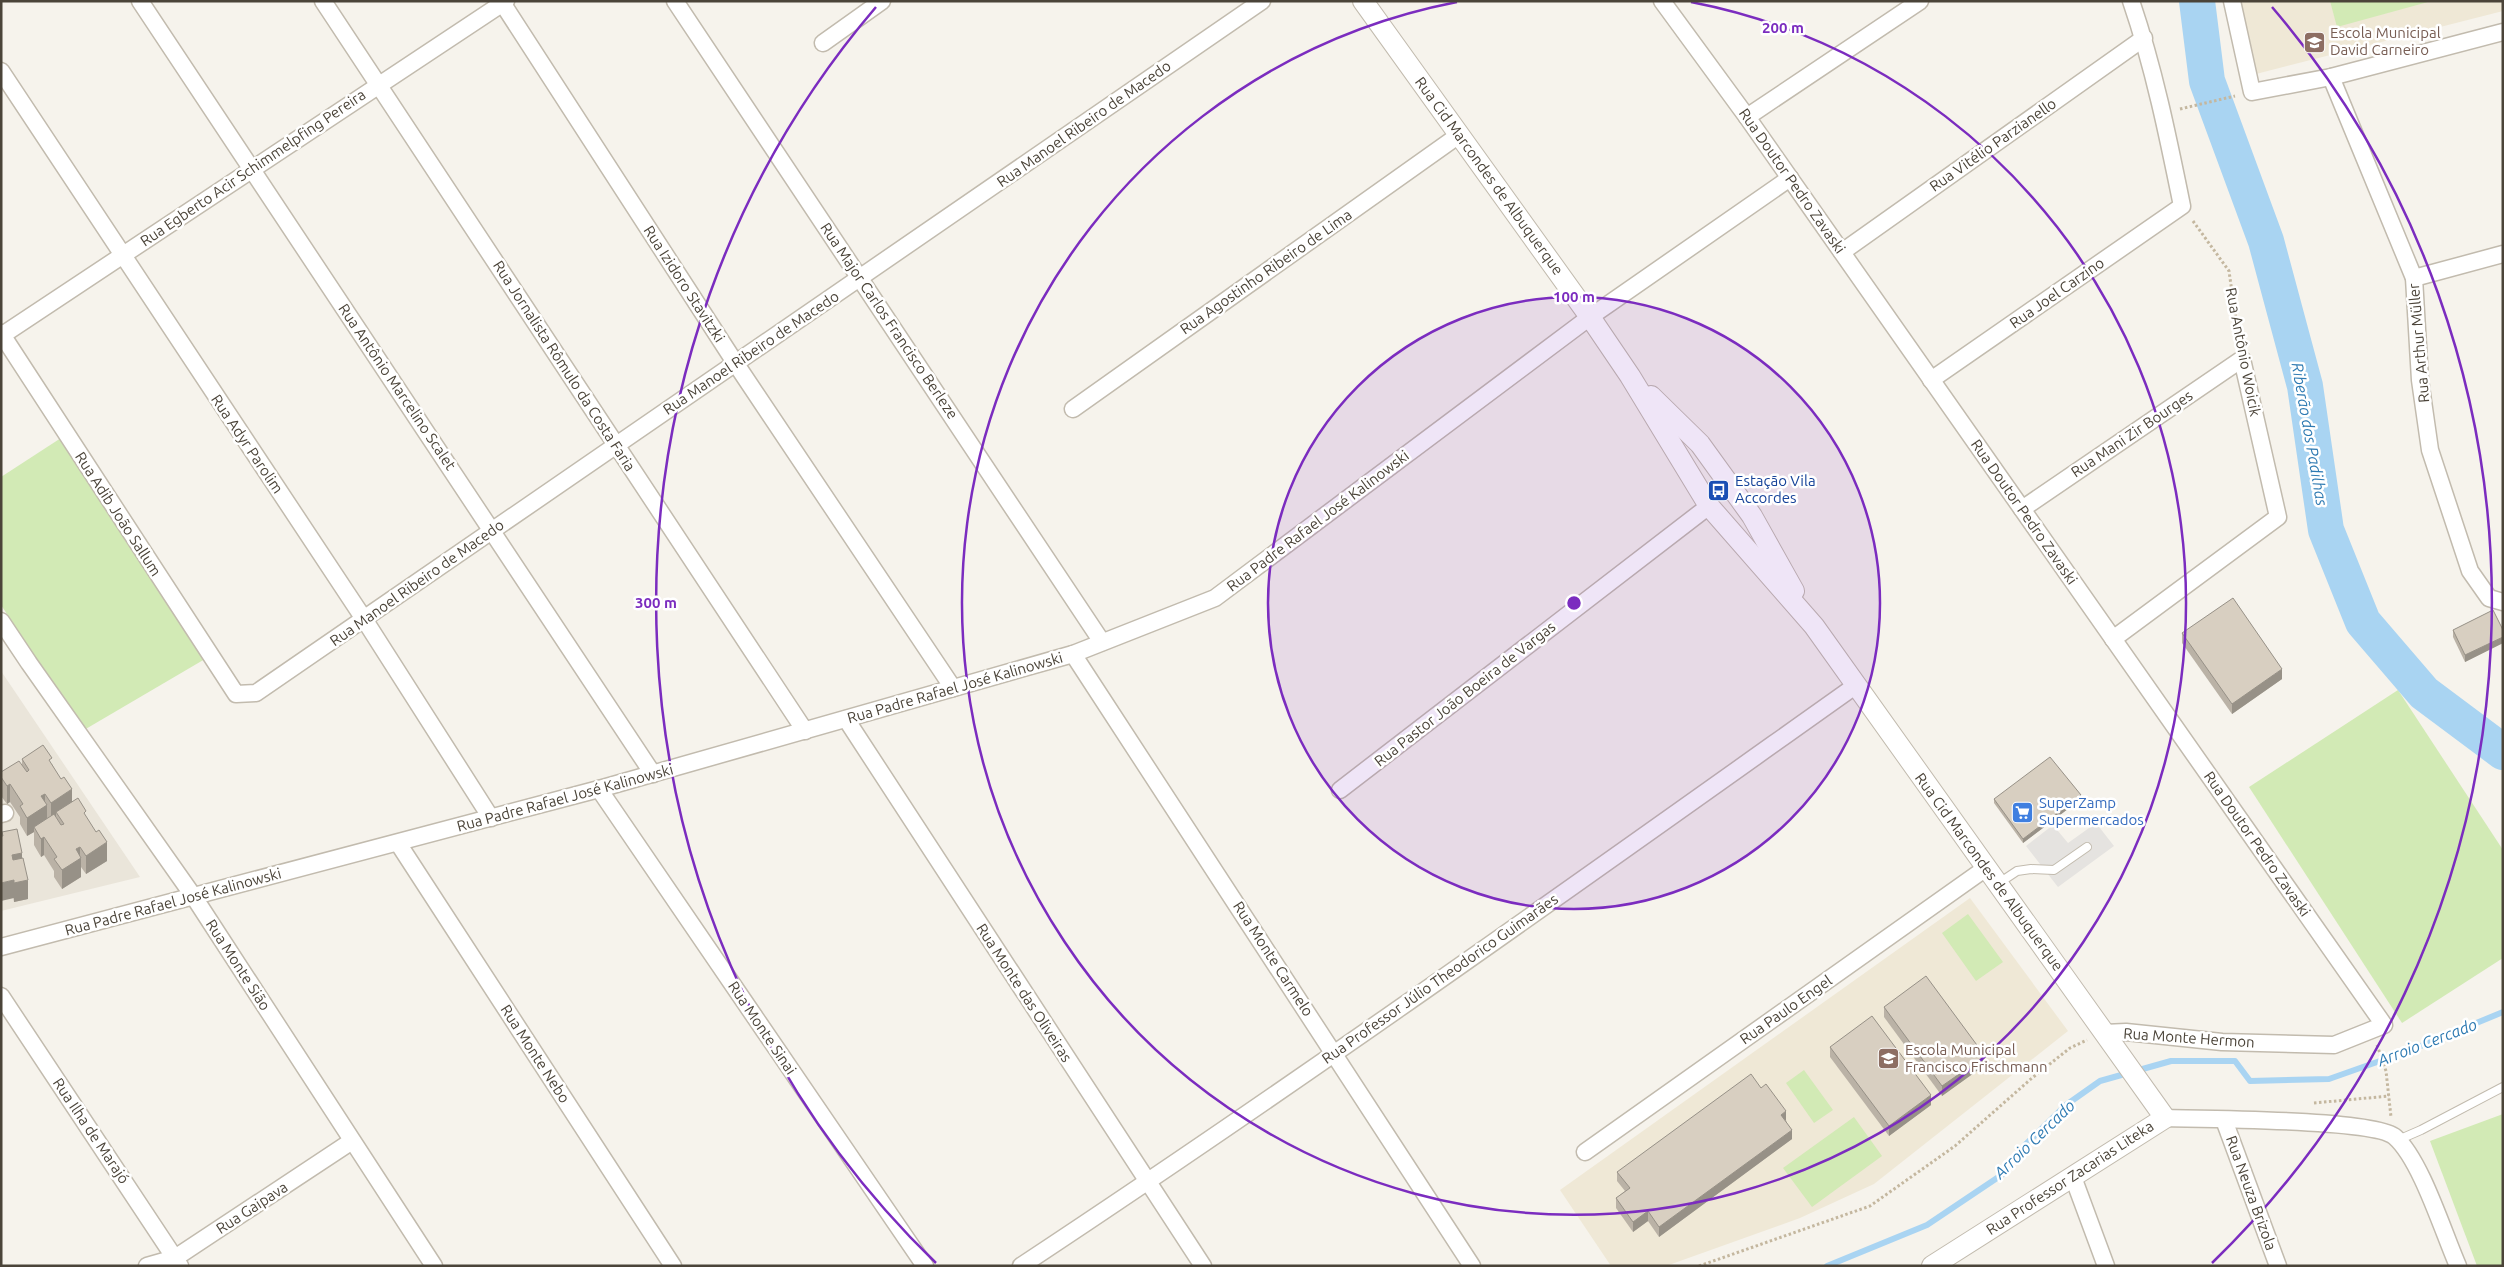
<svg xmlns="http://www.w3.org/2000/svg" width="2504" height="1267" viewBox="0 0 2504 1267" font-family="Ubuntu,sans-serif">
<style>
.residential{fill:#eae5da}
.education{fill:#efe8d6}
.park{fill:#d2eab5}
.parking{fill:#e5e3e0}
.lines{fill:none;stroke-linecap:round;stroke-linejoin:round}
.stream{stroke:#a9d4f2;stroke-width:6}
.river{stroke:#a9d4f2;stroke-width:36}
.service-casing{stroke:#c2bbae;stroke-width:10}
.minor-casing{stroke:#c2bbae;stroke-width:19}
.tertiary-casing{stroke:#c2bbae;stroke-width:22}
.path{stroke:#c4b79f;stroke-width:3;stroke-dasharray:2.5 2.5;stroke-linecap:butt}
.service{stroke:#fff;stroke-width:8}
.minor{stroke:#fff;stroke-width:16}
.tertiary{stroke:#fff;stroke-width:20}
.wall{fill:#bab2a6}
.shaded-wall{fill:#979187}
.building{fill:#d8cfc1;stroke:#979187}
.ring{fill:none;stroke:#7b2cbf;stroke-width:2.5}
.labels{text-anchor:middle;stroke-width:5;stroke-linejoin:round;paint-order:stroke}
.education-label{font-size:15px;fill:#785e54;stroke:#fff;text-anchor:start}
.street-label{font-size:15px;fill:#4b4439;stroke:#fff}
.transit-label{font-size:15px;fill:#164399;stroke:#fff;text-anchor:start}
.shop-label{font-size:15px;fill:#366cbe;stroke:#fff;text-anchor:start}
.water-label{font-size:16px;font-style:italic;fill:#2e7ab2;stroke:#fff}
.centre{fill:#7b2cbf;stroke:#fff;stroke-width:2.5}
.ring-label{font-size:15px;text-anchor:middle;font-weight:bold;fill:#7b2cbf;stroke:#fff;stroke-width:5;stroke-linejoin:round;paint-order:stroke}
</style>
<rect width="100%" height="100%" fill="#f6f3ec"/>
<path class="residential" d="M1,671L140,877L1,911Z"/>
<g class="education">
<path d="M2239,1H2503V11L2256,74Z"/>
<path d="M1970,898L2068,1031L1874,1184L1800,1218L1666,1266H1611L1560,1190Z"/>
</g>
<g class="park">
<path d="M2330,1H2428V2L2337,27Z"/>
<path d="M61,438L205,659L84,730L1,605V477Z"/>
<path d="M2398,690L2503,850V958L2402,1023L2249,787Z"/>
<path d="M1968,914L2003,962L1976,981L1942,933Z"/>
<path d="M1804,1070L1833,1110L1814,1123L1786,1083Z"/>
<path d="M2503,1114V1266H2477L2430,1141Z"/>
<path d="M1854,1117L1882,1156L1812,1207L1783,1168Z"/>
</g>
<path class="parking" d="M2096,823L2114,846L2058,887L2026,846L2053,825L2068,843Z"/>
<g class="lines">
<path class="stream" d="M1827,1266L1927,1225L2003,1174L2024,1146L2066,1105L2100,1081L2171,1061H2235L2250,1081L2329,1079L2411,1050L2503,1012"/>
<path class="river" d="M2197,1L2207,81L2266,241L2305,386L2326,530L2363,622L2424,693L2503,752"/>
<defs>
<g id="service">
<path d="M1999,883L2017,871L2031,869L2054,870L2087,847"/>
<path d="M2398,1140L2421,1130L2503,1087"/>
</g>
<g id="minor">
<path d="M140,1L653,774"/>
<path d="M323,1L805,731"/>
<path d="M501,1L736,364L953,688"/>
<path d="M675,1L1102,642"/>
<path d="M1662,1L1747,117L2384,1025L2334,1045L2222,1042L2126,1032L2104,1033"/>
<path d="M2232,1L2252,92L2331,77L2503,32"/>
<path d="M823,43L882,1"/>
<path d="M1,71L364,619L491,818"/>
<path d="M2331,77L2414,278L2420,380L2430,450L2470,571L2489,598L2503,602"/>
<path d="M1747,117L1920,1"/>
<path d="M1842,252L2144,38"/>
<path d="M2414,278L2503,254"/>
<path d="M1,333L236,694L256,693L1262,1"/>
<path d="M1,336L506,1"/>
<path d="M1931,380L2182,206C2168,137 2154,68 2131,1"/>
<path d="M1073,409L1459,135"/>
<path d="M2022,509L2242,359L2278,517L2113,639"/>
<path d="M1,621L29,663L194,897L434,1266"/>
<path d="M1073,654L1472,1266"/>
<path d="M846,719L1203,1266"/>
<path d="M599,789L925,1266"/>
<path d="M1340,790L1709,506"/>
<path d="M1,814L5,813"/>
<path d="M398,843L673,1266"/>
<path d="M1,947L599,789L1073,654L1215,598L1590,317L1790,178"/>
<path d="M1,996L180,1266"/>
<path d="M2165,1118C2201,1119 2375,1119 2395,1137C2421,1160 2443,1232 2458,1266"/>
<path d="M2224,1120L2278,1266"/>
<path d="M1585,1152L1986,868"/>
<path d="M2073,1177L2106,1266"/>
<path d="M147,1266L175,1258L352,1141"/>
<path d="M1021,1266C1304,1079 1579,882 1855,686"/>
</g>
<g id="tertiary">
<path d="M1363,1L1590,317L1630,376L1709,506L1814,626L2165,1118L1932,1266"/>
<path d="M1651,396L1700,444L1752,516L1794,591"/>
</g>
</defs>
<use href="#service" class="service-casing"/>
<use href="#minor" class="minor-casing"/>
<use href="#tertiary" class="tertiary-casing"/>
<g class="path">
<path d="M2180,109L2235,96"/>
<path d="M2193,221L2229,271L2239,342"/>
<path d="M2377,1045L2386,1071L2391,1117"/>
<path d="M2314,1103L2389,1096"/>
<path d="M1699,1266L1870,1206L1955,1146L2032,1078L2070,1048L2087,1040"/>
</g>
<use href="#service" class="service"/>
<use href="#minor" class="minor"/>
<use href="#tertiary" class="tertiary"/>
</g>
<g class="wall">
<path d="M2453,630H2503V643L2465,662L2453,637Z"/>
<path d="M2182,633L2282,679L2232,714L2182,643Z"/>
<path d="M22,759L52,764L72,802L86,818L107,861L86,874L81,867V877L62,889L54,877V871L44,855L41,857L34,845V832L27,836L20,824V817L10,802L7,804L1,796V772L22,764Z"/>
<path d="M1994,799H2081L2023,843L1994,803Z"/>
<path d="M2,832L22,858L28,899L14,902Z"/>
<path d="M1884,1007L1985,1065L1942,1096L1884,1017Z"/>
<path d="M1830,1047L1931,1105L1889,1136L1830,1057Z"/>
<path d="M1786,1120L1792,1139L1659,1237L1648,1221L1633,1232L1616,1208V1198L1625,1191L1617,1181V1172Z"/>
</g>
<g class="shaded-wall">
<path d="M2503,637V643L2465,662V655Z"/>
<path d="M2282,669V679L2232,714V704Z"/>
<path d="M10,784V802L7,804V786Z"/>
<path d="M72,789V808L56,812V818L51,821V803Z"/>
<path d="M45,794V805H47V823L34,827V832L27,836V818L41,796Z"/>
<path d="M2081,795V799L2023,843V839Z"/>
<path d="M44,837V855L41,857V839Z"/>
<path d="M107,842V861L86,874V856Z"/>
<path d="M80,847V859L81,858V877L62,889V870L76,849Z"/>
<path d="M22,853V871L12,874V855Z"/>
<path d="M14,880V898L1,901V883Z"/>
<path d="M28,880V899L14,902V883Z"/>
<path d="M1985,1056V1065L1942,1096V1086Z"/>
<path d="M1931,1095V1105L1889,1136V1126Z"/>
<path d="M1786,1111V1120L1781,1124V1115Z"/>
<path d="M1792,1130V1139L1659,1237V1227Z"/>
<path d="M1648,1211V1221L1633,1232V1222Z"/>
</g>
<g class="building">
<path d="M2233,598L2282,669L2232,704L2182,633Z"/>
<path d="M2493,610L2503,630V637L2465,655L2453,630Z"/>
<path d="M43,745L52,758L49,760L61,779L64,777L72,789L51,803L45,794L41,796L47,805L27,818L20,806L23,804L10,784L7,786L1,777V772L19,761L27,772L29,770L22,759Z"/>
<path d="M2050,757L2081,795L2023,839L1994,799Z"/>
<path d="M78,798L86,811L84,813L96,832L99,830L107,842L86,856L80,847L76,849L81,858L62,870L54,859L57,857L44,837L41,839L34,827L54,814L61,825L64,824L56,812Z"/>
<path d="M17,829L22,853L12,855L13,860L23,858L28,880L14,883V880L1,883V836H3L2,832Z"/>
<path d="M1926,976L1985,1056L1942,1086L1884,1007Z"/>
<path d="M1872,1016L1931,1095L1889,1126L1830,1047Z"/>
<path d="M1751,1074L1761,1088L1766,1084L1786,1111L1781,1115L1792,1130L1659,1227L1648,1211L1633,1222L1616,1198L1630,1188L1617,1172Z"/>
</g>
<circle cx="1574" cy="603" r="306" fill="#7b2cbf" fill-opacity=".12"/>
<g class="ring">
<circle cx="1574" cy="603" r="306"/>
<path d="M1691 2A612 612 0 1 1 1457 2"/>
<path d="M936 1263A918 918 0 0 1 876 7M2272 7A918 918 0 0 1 2212 1263"/>
</g>
<defs>
<symbol id="school-square" viewBox="-11 -11 22 22"><rect x="-9" y="-9" width="18" height="18" rx="4" fill="#8d6e63" stroke="#fff"/><path d="M0-5L7-2L0 1L-7-2ZM-4 1L0 2.5L4 1V4Q0 6-4 4Z" fill="#fff"/></symbol>
<symbol id="bus-square" viewBox="-11 -11 22 22"><rect x="-9" y="-9" width="18" height="18" rx="4" fill="#1a4fb4" stroke="#fff"/><path d="M-5-6H5V4H4V6H2V4H-2V6H-4V4H-5ZM-3.5-4V0h7V-4ZM-3.5 1.2v1.5H-2V1.2ZM2 1.2v1.5H3.5V1.2Z" fill="#fff"/></symbol>
<symbol id="supermarket-square" viewBox="-11 -11 22 22"><rect x="-9" y="-9" width="18" height="18" rx="4" fill="#3f7fe0" stroke="#fff"/><path d="M-6-5.5h2.5l.6 2H6L4.5 2H-2.5L-4.4-4H-6ZM-1.5 3.2a1.3 1.3 0 1 0 .1 0ZM3 3.2a1.3 1.3 0 1 0 .1 0Z" fill="#fff"/></symbol>
</defs>
<g fill-rule="evenodd">
<use href="#school-square" x="2302" y="30" width="25" height="25"/>
<use href="#bus-square" x="1706" y="478" width="25" height="25"/>
<use href="#supermarket-square" x="2010" y="800" width="25" height="25"/>
<use href="#school-square" x="1876" y="1046" width="25" height="25"/>
</g>
<g class="labels">
<g class="education-label">
<text x="2330" y="38">Escola Municipal<tspan x="2330" dy="17">David Carneiro</tspan></text>
<text x="1905" y="1055">Escola Municipal<tspan x="1905" dy="17">Francisco Frischmann</tspan></text>
</g>
<g class="street-label">
<text transform="translate(1084 124) rotate(-35)" y="5">Rua Manoel Ribeiro de Macedo</text>
<text transform="translate(1993 145) rotate(-35)" y="5">Rua Vitélio Parzianello</text>
<text transform="translate(253 168) rotate(-34)" y="5">Rua Egberto Acir Schimmelpfing Pereira</text>
<text transform="translate(1489 176) rotate(54)" y="5">Rua Cid Marcondes de Albuquerque</text>
<text transform="translate(1792 181) rotate(55)" y="5">Rua Doutor Pedro Zavaski</text>
<text transform="translate(1266 272) rotate(-35)" y="5">Rua Agostinho Ribeiro de Lima</text>
<text transform="translate(684 284) rotate(57)" y="5">Rua Izidoro Stavitzki</text>
<text transform="translate(2057 293) rotate(-35)" y="5">Rua Joel Carzino</text>
<text transform="translate(889 321) rotate(56)" y="5">Rua Major Carlos Francisco Berleze</text>
<text transform="translate(2419 343) rotate(-95)" y="5">Rua Arthur Müller</text>
<text transform="translate(2243 352) rotate(79)" y="5">Rua Antônio Woicik</text>
<text transform="translate(751 353) rotate(-34)" y="5">Rua Manoel Ribeiro de Macedo</text>
<text transform="translate(564 366) rotate(57)" y="5">Rua Jornalista Rômulo da Costa Faria</text>
<text transform="translate(397 387) rotate(56)" y="5">Rua Antônio Marcelino Scalet</text>
<text transform="translate(2132 434) rotate(-34)" y="5">Rua Mani Zir Bourges</text>
<text transform="translate(247 444) rotate(56)" y="5">Rua Adyr Parolim</text>
<text transform="translate(2024 512) rotate(55)" y="5">Rua Doutor Pedro Zavaski</text>
<text transform="translate(118 514) rotate(57)" y="5">Rua Adib João Sallum</text>
<text transform="translate(1318 521) rotate(-37)" y="5">Rua Padre Rafael José Kalinowski</text>
<text transform="translate(417 583) rotate(-35)" y="5">Rua Manoel Ribeiro de Macedo</text>
<text transform="translate(955 688) rotate(-16)" y="5">Rua Padre Rafael José Kalinowski</text>
<text transform="translate(1465 694) rotate(-38)" y="5">Rua Pastor João Boeira de Vargas</text>
<text transform="translate(565 798) rotate(-15)" y="5">Rua Padre Rafael José Kalinowski</text>
<text transform="translate(2257 844) rotate(55)" y="5">Rua Doutor Pedro Zavaski</text>
<text transform="translate(1989 872) rotate(54)" y="5">Rua Cid Marcondes de Albuquerque</text>
<text transform="translate(173 902) rotate(-15)" y="5">Rua Padre Rafael José Kalinowski</text>
<text transform="translate(1273 959) rotate(57)" y="5">Rua Monte Carmelo</text>
<text transform="translate(238 965) rotate(57)" y="5">Rua Monte Sião</text>
<text transform="translate(1440 979) rotate(-35)" y="5">Rua Professor Júlio Theodorico Guimarães</text>
<text transform="translate(1024 993) rotate(57)" y="5">Rua Monte das Oliveiras</text>
<text transform="translate(1786 1010) rotate(-35)" y="5">Rua Paulo Engel</text>
<text transform="translate(762 1028) rotate(56)" y="5">Rua Monte Sinai</text>
<text transform="translate(2189 1038) rotate(4)" y="5">Rua Monte Hermon</text>
<text transform="translate(535 1054) rotate(57)" y="5">Rua Monte Nebo</text>
<text transform="translate(91 1131) rotate(56)" y="5">Rua Ilha de Marajó</text>
<text transform="translate(2070 1178) rotate(-33)" y="5">Rua Professor Zacarias Liteka</text>
<text transform="translate(2251 1193) rotate(70)" y="5">Rua Neuza Brizola</text>
<text transform="translate(252 1208) rotate(-33)" y="5">Rua Gaipava</text>
</g>
<g class="transit-label">
<text x="1735" y="486">Estação Vila<tspan x="1735" dy="17">Accordes</tspan></text>
</g>
<g class="shop-label">
<text x="2039" y="808">SuperZamp<tspan x="2039" dy="17">Supermercados</tspan></text>
</g>
<g class="water-label">
<text transform="translate(2310 434) rotate(80)" y="6">Riberão dos Padilhas</text>
<text transform="translate(2427 1042) rotate(-21)" y="6">Arroio Cercado</text>
<text transform="translate(2034 1139) rotate(-44)" y="6">Arroio Cercado</text>
</g>
</g>
<circle cx="1574" cy="603" r="8" class="centre"/>
<g class="ring-label">
<text x="1783" y="33">200 m</text>
<text x="1574" y="302">100 m</text>
<text x="656" y="608">300 m</text>
</g>
<rect width="2504" height="1267" fill="none" stroke="#4b4439" stroke-width="5"/>
</svg>
